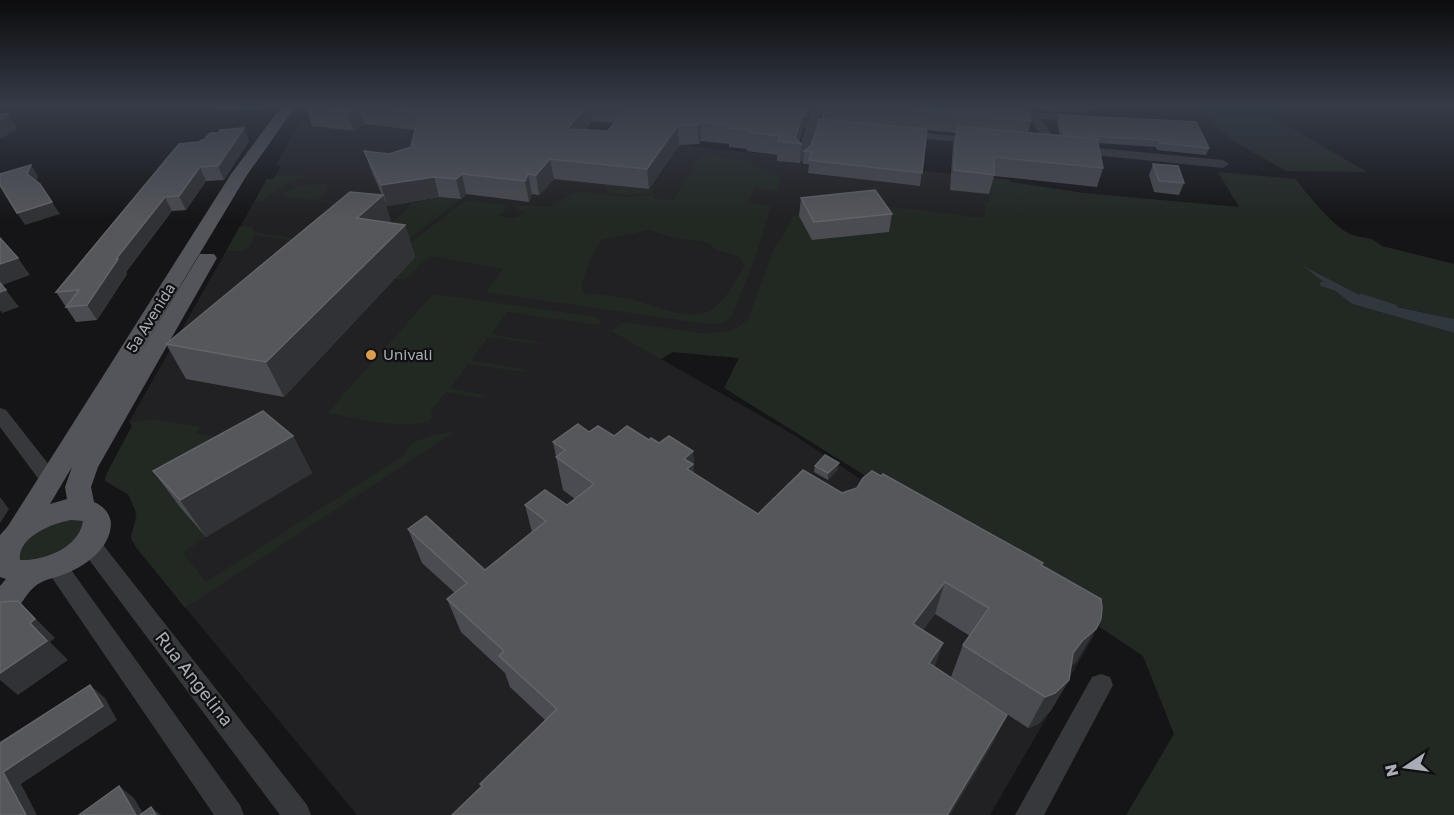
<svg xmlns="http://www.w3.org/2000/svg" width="1454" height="815" viewBox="0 0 1454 815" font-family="'Golos Text',sans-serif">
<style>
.built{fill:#212123}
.green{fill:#222822;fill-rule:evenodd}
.water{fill:#30383e}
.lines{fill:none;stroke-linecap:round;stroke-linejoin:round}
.stream{stroke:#30383e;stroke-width:4.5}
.minor{fill:#37383b;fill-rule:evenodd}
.major{fill:#53555a;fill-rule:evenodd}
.wall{fill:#4b4c51;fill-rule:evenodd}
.shaded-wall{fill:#313235}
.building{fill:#55575b;stroke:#626469;stroke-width:1.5}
.poi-dot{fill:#da9d49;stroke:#101012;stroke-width:2}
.labels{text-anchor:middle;stroke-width:4.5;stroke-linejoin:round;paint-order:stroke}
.street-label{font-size:15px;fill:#a9adb5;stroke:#101012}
.poi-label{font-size:15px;fill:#a9adb5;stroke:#101012;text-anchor:start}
.near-street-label{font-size:18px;fill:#a9adb5;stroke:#101012}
</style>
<rect width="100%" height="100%" fill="#151517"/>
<path class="built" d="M314,106L1009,180L998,230L739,358L673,352L661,359L794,435L1095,634L990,815H357L136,548L131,536L136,521L135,506L128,494L105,481L106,475L132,426L129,422L267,179H274L281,165H276L294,133Z"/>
<g class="green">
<path d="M1194,106H1277L1272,117L1367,172L1286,171L1233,141Z"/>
<path d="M706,154L748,161L781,177L778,191L755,188L748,202L771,206C762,238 752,269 738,300C736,305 734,313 731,317C724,326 709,324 699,323L486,292L503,269L430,256L404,280L393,279L417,255L399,251L465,201L508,205L504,212L498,215C508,220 519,218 526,211L519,210L512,205L548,207L572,194L583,192L626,197L656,194L654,198L673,200L699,157ZM649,230L671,237L709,243L715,249L739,257L745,266C735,281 726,300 711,310C689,323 657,306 634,300C618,296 600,295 584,293L581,285L592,256L602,240Z"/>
<path d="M1218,172L1296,179C1306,194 1333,225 1348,233C1362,240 1369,234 1382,246L1454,264V319L1373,302L1306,267L1352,304L1454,333V815H1126L1174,734L1143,656L983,549L724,388L739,358L673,352L661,359L611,331L624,322L701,333L724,332L735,329L748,319L776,243L783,237L792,217L837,200L985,218V202H989L990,181L966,175L1009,180L1011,182L1084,193L1239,207Z"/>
<path d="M297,174L306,176L289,182L262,201L254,202L267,179H273L276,175Z"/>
<path d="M325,184L328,185L326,192L319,199L347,203L345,205L284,196L285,192L299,186Z"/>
<path d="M606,185L648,189L655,188L652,193C636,195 620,198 606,190Z"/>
<path d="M439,197L461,199L394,251L389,226L413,203Z"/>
<path d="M240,226L252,227L254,232L303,240L301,242L254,235C249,256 245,250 226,251Z"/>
<path d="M433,294L598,317L602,322L598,325L507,312L491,334L564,347L488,337L471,360L527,370L522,372L468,364L450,388L486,395L481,398L446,392L431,411L432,417L428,422C394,429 361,419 327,413Z"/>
<path d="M153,419L202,427L196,433L282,448L206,537L183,553L206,582L404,455C410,437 440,434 456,431L185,608L132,541L131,536L137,514L128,494L105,481L106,475L132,426L131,423Z"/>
<path d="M56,516L89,520L76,549L22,566L13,549Z"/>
</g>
<path class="water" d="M1302,265L1373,302L1454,319V333L1352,304Z"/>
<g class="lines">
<g class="stream">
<path d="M1322,284L1335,288"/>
<path d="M1361,296L1395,307"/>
</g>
<g class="minor">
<path d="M813,106H823L819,122L840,125L846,128L840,131L817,129L808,158L802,162L796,158L806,128L781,125L775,122L781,119L808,121Z"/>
<path d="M1023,106H1031L1035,112L1081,115L1087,118L1081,121L1041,119L1062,148L1056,152L1052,151L1022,108Z"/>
<path d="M903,131L977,138L983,141L977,144L899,136L897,134Z"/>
<path d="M1077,146L1223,160L1229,164L1223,168L1073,153V147Z"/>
<path d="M0,408L6,410L57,475L60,480L57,485L50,487L43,485L0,427Z"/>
<path d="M89,534L97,537L307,805L311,815H280L81,549L78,543L81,537Z"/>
<path d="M56,557L64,560L240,805L244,815H214L48,572L45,566L48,560Z"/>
<path d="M1101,674L1110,677L1113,685L1044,815H1015L1092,677Z"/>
</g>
<path class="major" d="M282,106H296L247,175L129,371L200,254H214L217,258L98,467L91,487L94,502C103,506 110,513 111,523C111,549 83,568 62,575C55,578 46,579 40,583C23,592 21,614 0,621V586L6,579L0,577V535L8,526L231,174ZM72,467L65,487L67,499L50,504ZM71,520L83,521C79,548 44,561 20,560C17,537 53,523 71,520Z"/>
</g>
<g class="wall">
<path d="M216,106H268L265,109L218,111Z"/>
<path d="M308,106H811L806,119L804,118L803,130L799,142L801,144L800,163L777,161V155L747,151V149L729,147V144L701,141L699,144L679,145L649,189L554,179L539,195L532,194L529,202L466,194L461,199L439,197L387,206L383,197L391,223L405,225L415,257L284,397L186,379L166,344L382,195L371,170L364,151L389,154L411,147L415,130L364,124L354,131L312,126L306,107ZM592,121L614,123L608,131L585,130Z"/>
<path d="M823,106H1026L1031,121L1028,133L1060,136L1057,122L1059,115L1209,148L1206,155L1157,150L1156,147L1098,143L1103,168L1097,187L994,176L989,194L950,190L953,144L956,133L927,130L920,186L808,173L809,164H803L804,151L811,146L822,119Z"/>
<path d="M1033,106H1126L1088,110L1087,113L1036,110Z"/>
<path d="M244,128L249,141L224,180L206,181L186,210L172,211L126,272L127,274L97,320L76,322L56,292L198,142L218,133Z"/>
<path d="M1153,164L1184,183L1179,195L1154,192L1149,175Z"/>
<path d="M801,198L892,214L889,232L812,240L799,216Z"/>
<path d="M589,432L614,436L649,440L693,451L694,474L758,514L842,493L1042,566L1077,661L1071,666L1069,680L1051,710L1038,724L1028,728L951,677L963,645L970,636L935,614L923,630L935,667L992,745L481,786L480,784L545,720L510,687L505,673L461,632L447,599L455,593L422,563L408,529L485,570L532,532L525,505H567L575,499L563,490L553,442Z"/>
<path d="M293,436L312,473L206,537L180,507L153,471Z"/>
<path d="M815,466L838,469L828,480L814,472Z"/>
</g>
<g class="shaded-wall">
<path d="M357,106H358L364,124L354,131L347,112Z"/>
<path d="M587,106H590L592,121L569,148L567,129Z"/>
<path d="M807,106H811L806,119Z"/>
<path d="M1090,106H1126L1088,110Z"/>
<path d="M804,111L803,130L798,144L795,138Z"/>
<path d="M8,114L17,129L0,139V119Z"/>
<path d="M700,122L701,141L699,144L698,125Z"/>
<path d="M678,125L679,145L649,189L647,169Z"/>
<path d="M244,128L249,141L224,180L218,166Z"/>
<path d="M550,159L554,179L539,195L536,175Z"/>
<path d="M31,165L38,176L35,186L27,174Z"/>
<path d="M200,167L206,181L186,210L179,196Z"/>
<path d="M462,174L466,194L461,199L456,179Z"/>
<path d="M528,174L532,194L529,202L525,181Z"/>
<path d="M434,177L439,197L387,206L381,185Z"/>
<path d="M383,195L393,227L357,218Z"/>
<path d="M165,197L172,211L126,272L127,274L97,320L87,305L116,259Z"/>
<path d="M52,202L60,214L25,225L17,213Z"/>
<path d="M405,225L415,257L284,397L266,362Z"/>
<path d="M18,258L30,275L0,286V264Z"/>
<path d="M6,290L19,307L2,313L0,310V292Z"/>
<path d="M293,436L312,473L206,537L180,500Z"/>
<path d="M693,451L695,485L693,486L684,459Z"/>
<path d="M839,463L838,469L828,480V473Z"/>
<path d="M0,497L9,509L0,523Z"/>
<path d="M945,582L935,614L904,656L913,624Z"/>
<path d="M18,601L55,638L50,642L68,660L18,695L0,680V673L30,623Z"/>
<path d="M1096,629L1077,661L1064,673L1073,653L1082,641Z"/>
<path d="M943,643L932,675L929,663Z"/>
<path d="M1069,680L1051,710L1038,724L1028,728L1045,697Z"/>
<path d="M90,685L105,698L117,720L21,784L37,815H26L3,772Z"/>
<path d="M1007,715L992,745L950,815H947Z"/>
<path d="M119,786L134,798L144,815H136Z"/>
<path d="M151,807L161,815H156Z"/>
</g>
<g class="building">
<path d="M308,106H357L347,112L306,107Z"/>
<path d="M365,106H587L567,129L608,131L628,106H748L804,111L795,138L801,144L778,141L780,136L748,132L749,130L729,128L731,125L700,122L698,125H678L647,169L550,159L536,175L528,174L525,181L462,174L456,179L434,177L381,185L364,151L389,154L411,147L419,113Z"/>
<path d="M871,106H1026L1031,121Z"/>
<path d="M0,114H8L0,119Z"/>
<path d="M1059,115L1196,122L1209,148L1160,143L1159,140L1090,136V138L1065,136Z"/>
<path d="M820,119L927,129L922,173L809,160L812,152L804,151L811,146Z"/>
<path d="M957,126L1097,139L1103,168L994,157V175L954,170Z"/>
<path d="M244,128L218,166L200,167L179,196L165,197L116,259H118L87,305L66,307L79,290L56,292L179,144L198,142L205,139L210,133H218L220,130Z"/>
<path d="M1153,164L1178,166L1184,183L1159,181Z"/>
<path d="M31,165L27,174L40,184L52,202L17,213L0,185V174Z"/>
<path d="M875,190L892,214L814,222L801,198Z"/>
<path d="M350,192L383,195L357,218L405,225L266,362L166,344Z"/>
<path d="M0,238L18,258L0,264Z"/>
<path d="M0,283L6,290L0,292Z"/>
<path d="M263,411L293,436L180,500L153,471Z"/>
<path d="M578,424L589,432L598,426L614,436L627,426L649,440L651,438L659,443L669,436L693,451L684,459L693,464L687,469L758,514L803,470L842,493L857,488L863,478L872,471L881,476L883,474L1043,563L1041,565L1101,599L1102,608L1101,619L1096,629L1082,641L1073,653L1069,680L1055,693L1045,697L963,645L989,608L945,582L913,624L943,643L929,663L1007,715L947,815H452L482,786L480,784L557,709L499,656L504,651L447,599L467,583L408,529L426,516L485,570L546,521L525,505L545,490L567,505L594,484L556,457L565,450L553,442Z"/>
<path d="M825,455L839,463L828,473L815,466Z"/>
<path d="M18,601L35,619L30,623L47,641L0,673V602Z"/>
<path d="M90,685L103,706L3,772L26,815H0V743Z"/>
<path d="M119,786L136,815H79Z"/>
<path d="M151,807L156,815H140Z"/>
</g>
<linearGradient id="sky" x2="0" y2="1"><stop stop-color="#0c0c0d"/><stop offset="0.48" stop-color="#353b47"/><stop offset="1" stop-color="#353b47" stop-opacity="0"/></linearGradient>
<rect width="1454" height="220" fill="url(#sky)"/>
<circle class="poi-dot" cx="371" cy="355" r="6"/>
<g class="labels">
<g class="street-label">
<text transform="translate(151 318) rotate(-58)" y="5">5ª Avenida</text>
</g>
<g class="poi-label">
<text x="383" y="360">Univali</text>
</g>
<g class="near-street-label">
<text transform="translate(194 679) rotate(52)" y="6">Rua Angelina</text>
</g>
</g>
<g transform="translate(1406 767) rotate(257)" stroke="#101012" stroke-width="4.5" paint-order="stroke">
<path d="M0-4.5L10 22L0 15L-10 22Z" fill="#a9adb5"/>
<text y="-9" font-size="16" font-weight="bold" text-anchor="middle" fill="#a9adb5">N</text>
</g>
</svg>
